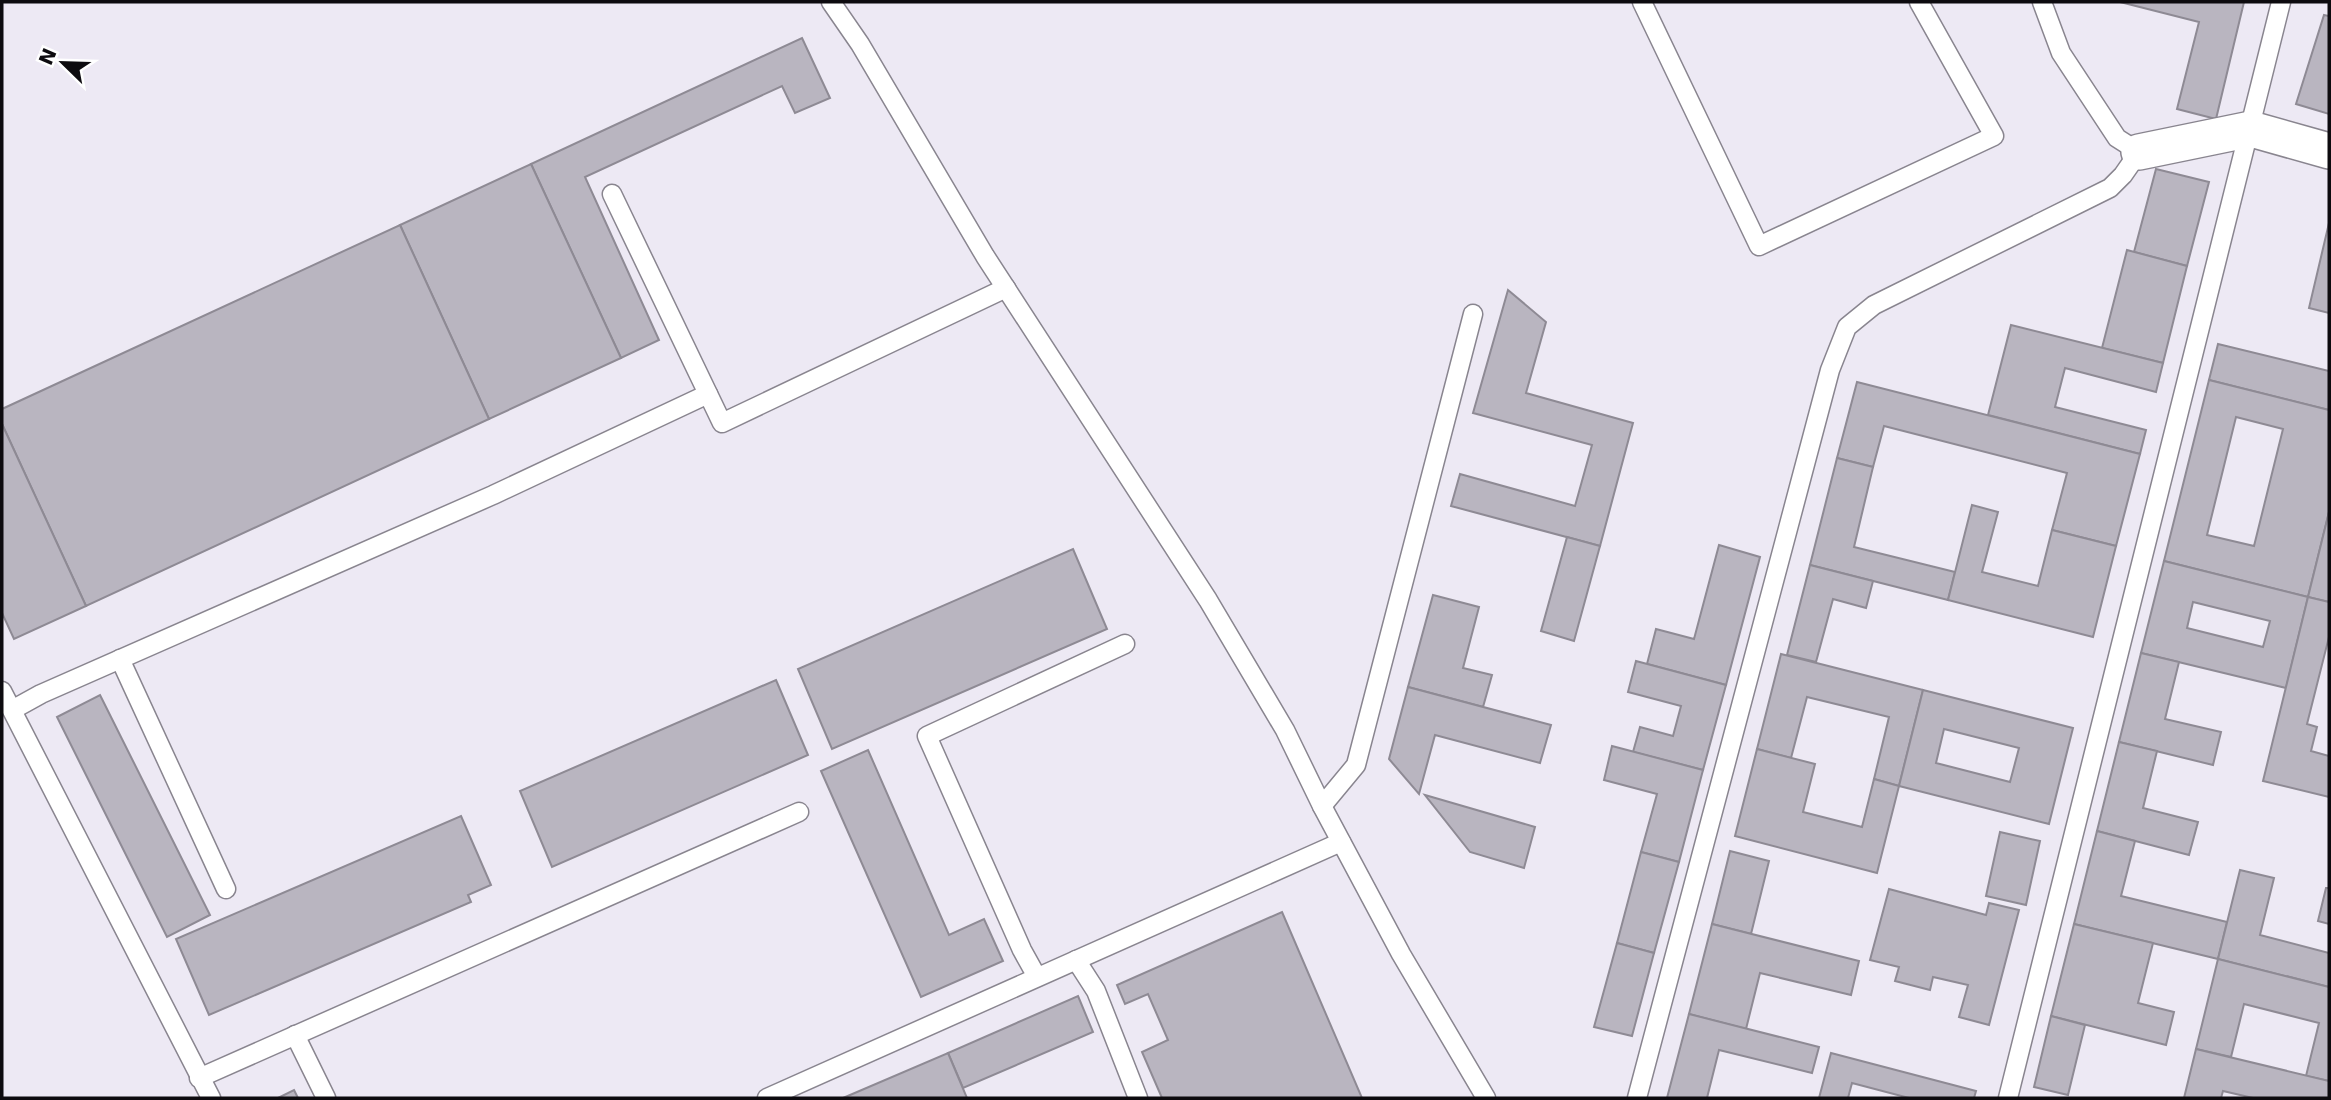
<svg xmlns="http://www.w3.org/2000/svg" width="2331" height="1100" viewBox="0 0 2331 1100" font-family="'DejaVu Sans',sans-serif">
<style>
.building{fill:#b9b5c0;stroke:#8e8a94;stroke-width:2;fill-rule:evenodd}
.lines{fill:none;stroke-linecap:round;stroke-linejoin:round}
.lane-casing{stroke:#89858f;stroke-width:21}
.street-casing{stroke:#89858f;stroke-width:38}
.lane{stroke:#fff;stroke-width:18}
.street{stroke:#fff;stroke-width:35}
</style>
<rect width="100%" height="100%" fill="#ede9f4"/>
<g class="building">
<path d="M2120,2H2244L2216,119L2177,109L2199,22Z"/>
<path d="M2324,15L2329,16V114L2296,104Z"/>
<path d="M802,38L830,98L795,113L782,86L585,177L659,340L621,358L531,164Z"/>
<path d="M531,164L621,358L489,419L400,225Z"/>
<path d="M2156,169L2209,182L2187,266L2134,252Z"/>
<path d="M2329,223V313L2309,308Z"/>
<path d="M400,225L489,419L86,606L2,424V409Z"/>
<path d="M2127,250L2187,266L2163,363L2102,348Z"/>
<path d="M1508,290L1546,322L1526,393L1633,423L1600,546L1451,506L1460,474L1575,506L1592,445L1473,413Z"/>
<path d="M2011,325L2163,363L2156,392L2065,368L2055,407L2146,430L2140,454L1988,415Z"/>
<path d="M2218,344L2329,371V410L2209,380Z"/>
<path d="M2209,380L2329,410V512L2308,597L2164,561ZM2236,417L2283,429L2254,546L2207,535Z"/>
<path d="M1857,382L2140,454L2116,546L2052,530L2067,473L1884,426L1873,467L1837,458Z"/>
<path d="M2,424L86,606L14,639L2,613Z"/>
<path d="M1837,458L1873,467L1854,547L1955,572L1948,600L1810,565Z"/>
<path d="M1972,505L1998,512L1982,572L2038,586L2052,530L2116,546L2093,637L1948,600Z"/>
<path d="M2329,512V602L2308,597Z"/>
<path d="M1567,537L1600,546L1574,641L1541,631Z"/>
<path d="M1719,545L1760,557L1726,685L1647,664L1656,629L1694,639Z"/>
<path d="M1073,549L1107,629L832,749L798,669Z"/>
<path d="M2164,561L2308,597L2286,688L2141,653ZM2193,602L2270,621L2263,647L2187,628Z"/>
<path d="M1810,565L1873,581L1866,608L1833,599L1816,662L1787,655Z"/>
<path d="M1433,595L1479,607L1463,668L1492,675L1483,707L1408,687Z"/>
<path d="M2308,597L2329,602V637L2307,724L2317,727L2311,751L2329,756V797L2263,781Z"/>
<path d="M2141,653L2179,662L2165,719L2221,732L2213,765L2119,742Z"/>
<path d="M1781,654L1923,690L1899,786L1874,779L1889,717L1807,697L1791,758L1757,749Z"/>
<path d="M1636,661L1726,685L1703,770L1633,752L1640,727L1673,736L1681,706L1628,692Z"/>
<path d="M776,680L808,755L552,867L520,791Z"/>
<path d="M1408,687L1551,725L1540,763L1435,735L1419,794L1389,759Z"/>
<path d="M1923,690L2073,728L2049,824L1899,786ZM1944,729L2019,748L2010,782L1936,763Z"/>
<path d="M100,695L210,915L167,937L57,717Z"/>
<path d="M2119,742L2157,751L2143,808L2198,822L2189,855L2097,831Z"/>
<path d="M1612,746L1703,770L1679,862L1641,852L1657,794L1604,780Z"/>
<path d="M1757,749L1815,764L1803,812L1862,827L1874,779L1899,786L1877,873L1735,836Z"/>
<path d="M868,750L949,935L984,919L1003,961L921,997L821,771Z"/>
<path d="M1425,795L1535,827L1524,868L1470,852Z"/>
<path d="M461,816L491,885L468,895L471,902L209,1015L176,939Z"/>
<path d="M2097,831L2135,841L2121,896L2227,922L2218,959L2074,924Z"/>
<path d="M2000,832L2040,841L2026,905L1986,896Z"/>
<path d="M1730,851L1769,861L1751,934L1712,924Z"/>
<path d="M1641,852L1679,862L1654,953L1617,943Z"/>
<path d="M2240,870L2274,878L2260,935L2329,953V987L2218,959Z"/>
<path d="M2326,888H2329V924L2318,921Z"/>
<path d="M1889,889L1986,915L1989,903L2019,910L1989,1025L1959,1017L1968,985L1933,977L1930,990L1895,981L1899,967L1870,960Z"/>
<path d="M1282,912L1362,1098H1162L1142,1052L1168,1040L1148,994L1125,1004L1117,985Z"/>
<path d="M1712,924L1859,961L1851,995L1760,973L1746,1029L1689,1014Z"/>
<path d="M2074,924L2153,943L2138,1003L2174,1012L2166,1045L2051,1016Z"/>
<path d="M1617,943L1654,953L1632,1036L1594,1027Z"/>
<path d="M2218,959L2329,987V1081L2306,1076L2319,1023L2244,1004L2231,1057L2196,1049Z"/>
<path d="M1078,996L1093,1032L963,1088L948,1053Z"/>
<path d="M1689,1014L1819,1047L1812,1073L1719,1050L1707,1098H1667Z"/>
<path d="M2051,1016L2085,1025L2068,1095L2034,1087Z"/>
<path d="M2196,1049L2329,1081V1098H2253L2223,1091L2221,1098H2184Z"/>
<path d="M948,1053L967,1098H843Z"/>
<path d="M1831,1053L1976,1091L1974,1098H1909L1852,1083L1848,1098H1819Z"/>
<path d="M294,1090L298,1098H278Z"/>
</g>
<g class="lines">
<defs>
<g id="lane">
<path d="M831,2L860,44L985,256L1208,600L1285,730L1322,806L1401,954L1486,1098"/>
<path d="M1642,2L1759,246L1994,136L1919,2"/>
<path d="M612,194L722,423L1006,288"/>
<path d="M120,659L226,889"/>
<path d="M2,691L211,1098"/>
<path d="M12,710L41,694L493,495L708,394"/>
<path d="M1322,806L1356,765L1473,314"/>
<path d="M1076,960L1096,991L1138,1098"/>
<path d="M1037,977L1022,950L927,736L1125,644"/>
<path d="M295,1035L326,1098"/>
<path d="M199,1078L799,812"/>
<path d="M767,1098L1341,842"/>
<path d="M1637,1098L1830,370L1847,327L1874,305L2110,188L2123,175L2139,152L2117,138L2061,53L2042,2"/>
<path d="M2008,1098L2281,2"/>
</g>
<path id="street" d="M2139,152L2251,129L2329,151"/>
</defs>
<use href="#lane" class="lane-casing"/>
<use href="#street" class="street-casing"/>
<use href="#lane" class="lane"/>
<use href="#street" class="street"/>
</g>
<rect width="2331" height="1100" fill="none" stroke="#0d0b0f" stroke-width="7"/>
<g transform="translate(63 63) rotate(293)" stroke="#ffffff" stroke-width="5" paint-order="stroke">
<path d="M0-5L12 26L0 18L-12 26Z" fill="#0d0b0f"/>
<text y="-10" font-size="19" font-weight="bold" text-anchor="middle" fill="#0d0b0f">N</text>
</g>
</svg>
